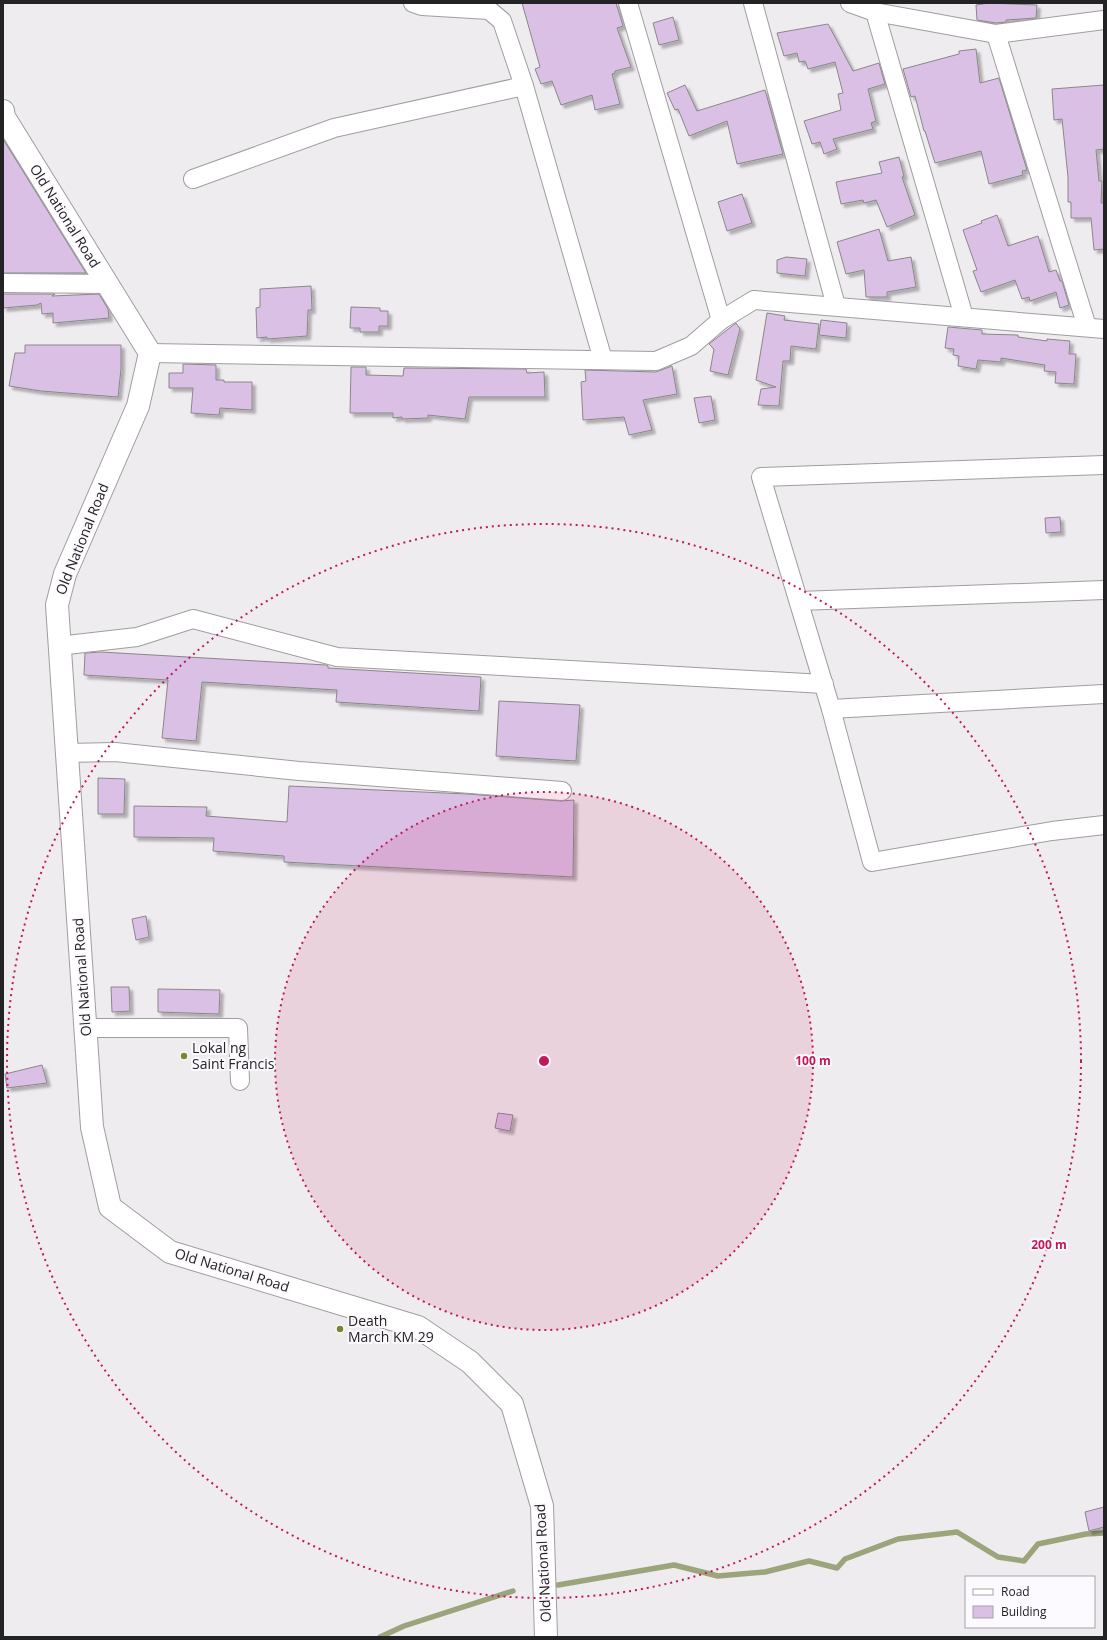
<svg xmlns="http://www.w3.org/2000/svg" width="1107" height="1640" viewBox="0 0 1107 1640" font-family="'Open Sans',sans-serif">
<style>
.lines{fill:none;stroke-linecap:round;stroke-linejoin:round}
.stream{stroke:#9ca47b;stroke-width:5.5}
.building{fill:#dac0e5;stroke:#89878a;filter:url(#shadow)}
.minor-casing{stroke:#a09da1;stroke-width:20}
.major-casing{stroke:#a09da1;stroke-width:24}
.minor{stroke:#fff;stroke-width:18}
.major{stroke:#fff;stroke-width:22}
.ring{fill:none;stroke:#c2185b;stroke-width:2;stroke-dasharray:2 4}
.poi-dot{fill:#788533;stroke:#fcfafe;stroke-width:1.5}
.labels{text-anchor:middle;stroke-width:4;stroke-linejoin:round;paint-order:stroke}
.street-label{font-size:14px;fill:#232224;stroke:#fcfafe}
.poi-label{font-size:14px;fill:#232224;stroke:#fcfafe;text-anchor:start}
.centre{fill:#c2185b;stroke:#fcfafe;stroke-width:2}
.ring-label{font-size:12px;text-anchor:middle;font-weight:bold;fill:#c2185b;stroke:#fcfafe;stroke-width:4;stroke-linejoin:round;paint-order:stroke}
</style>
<defs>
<filter id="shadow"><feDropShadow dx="3.5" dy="3.5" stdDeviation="1" flood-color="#0004"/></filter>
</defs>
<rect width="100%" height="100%" fill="#efecf0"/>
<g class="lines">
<g class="stream">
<path d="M558,1585L674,1565L718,1576L765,1572L809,1561L837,1568L845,1559L898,1539L957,1532L998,1557L1024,1561L1038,1544L1086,1534L1104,1533"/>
<path d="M380,1637L404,1626L513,1591"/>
</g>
</g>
<g class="building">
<path d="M522,3H616L623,26L617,28L631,67L615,71V73L612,74L620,104L595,110L592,95L561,105L552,81L541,84L535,69L540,67Z"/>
<path d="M989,3L1037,5L1036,18L1006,20V22L996,23L977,20L976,5Z"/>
<path d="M673,17L679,40L659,45L653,23Z"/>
<path d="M828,24L853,71L879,63L885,84L868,89L876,121L871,123L873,129L833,139L837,149L824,154L820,142L812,144L804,121L841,110L838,94L843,93L835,62L808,69L805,61L799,62L797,53L784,56L777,33Z"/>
<path d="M976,49L980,83L999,78L1027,170L1022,171L1023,175L989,184L981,151L935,163L925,131H924L915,96L911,97L903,69L959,54V51Z"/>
<path d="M685,85L697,111L765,90L783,154L737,164L727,121L689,136L678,109L675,110L667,93Z"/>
<path d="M1104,85V149L1096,150L1099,181H1102L1101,203H1104V249L1094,250L1091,218H1071V202H1068V177L1062,119L1054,120L1052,89Z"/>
<path d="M3,139L86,273H3Z"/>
<path d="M899,157L904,176L902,177L915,215L887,227L876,200L864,203L863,200L841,204L836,182L882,173L879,162Z"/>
<path d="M742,194L752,223L727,231L718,202Z"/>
<path d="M997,215L1008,246L1038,236L1049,272L1056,270L1060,281H1062L1069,305L1060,308L1056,292L1030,301L1029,297L1022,299L1015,280L981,292L973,271L977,270L963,230L982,223L981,221Z"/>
<path d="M879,229L888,261L911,257L916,287L887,292V297H866L864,270L846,274L837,242Z"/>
<path d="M786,257L807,259L805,276L777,273V260Z"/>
<path d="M311,286L312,310H308L307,336L267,339V337L257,338L256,308L260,307V289Z"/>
<path d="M3,294H55L52,296L99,294L108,309L109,318L53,323V313L42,314L41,303L37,305L3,308Z"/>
<path d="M351,307L380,308V311H388V326H379V332H360V328H350Z"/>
<path d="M767,313L785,316L784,320L819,324L816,349L791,346L790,361H783L779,406L758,405L761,389L776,387L756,380Z"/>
<path d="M821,320L847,323L846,338L819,335Z"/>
<path d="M736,323L740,329L728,375L710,371L714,349L709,344Z"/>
<path d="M948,327L982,330V334L1018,335V337L1047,341V339L1070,341L1069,354H1076L1074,384L1055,383L1056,372L1044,371L1045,365L1001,358V362L978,360L976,369L958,366L959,356L953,355L954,349L945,348Z"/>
<path d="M25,345H121V369L118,397L41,391L9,386L15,353H25Z"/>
<path d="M183,364L216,365V380H224V382H252V410L220,408L219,415L191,413L193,388H169V373H183Z"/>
<path d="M672,366L677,394L643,400L652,430L629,435L624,417L583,420L581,382L586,381L585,370L656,372Z"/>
<path d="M351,367H366V375L403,376L404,368L526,369L527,373L544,372L545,397H469L465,419L428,415V418L402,419V417L393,418V413H350Z"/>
<path d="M711,396L715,420L699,423L694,398Z"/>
<path d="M1060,517L1061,532L1046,533L1045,518Z"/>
<path d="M101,652L326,665L328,666V668L481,677L479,711L336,702L337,690L202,682L196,741L162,738L168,680L84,675L85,653Z"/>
<path d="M499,701L580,705L576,761L496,756Z"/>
<path d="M98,778L125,779L124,814H98Z"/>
<path d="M289,786L467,794L561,801L574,800L573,877L284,862V856L213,851L214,838L134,837V806L207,807L206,816L287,822Z"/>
<path d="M146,916L149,937L136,940L132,919Z"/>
<path d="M111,987H129L130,1011L112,1012Z"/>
<path d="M158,989L220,990L219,1014L158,1012Z"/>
<path d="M42,1065L47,1083L7,1088L5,1074Z"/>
<path d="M498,1113L513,1115L510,1131L495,1128Z"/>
<path d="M1104,1507V1527L1089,1531L1085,1512Z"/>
</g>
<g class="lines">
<defs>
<g id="minor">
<path d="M413,3L422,6L489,10L502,21L524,86L603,360"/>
<path d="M628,3L721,320"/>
<path d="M753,3L836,306"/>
<path d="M850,3L875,12L964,317"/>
<path d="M875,12L996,34L1104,20"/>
<path d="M996,34L1087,327"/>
<path d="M193,179L334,128L524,86"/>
<path d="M3,283L107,284"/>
<path d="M150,353L656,361L691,346L721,320L754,300L1104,329"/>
<path d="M1104,465L761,477L831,709L872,862L1052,831L1104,825"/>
<path d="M799,601L1104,590"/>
<path d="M58,646L137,637L193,619L337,657L824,684"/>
<path d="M831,709L1104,694"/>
<path d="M66,753L115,752L299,771L562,791"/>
<path d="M85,1028H238L240,1081"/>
</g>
<path id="major" d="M3,111L4,117L150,353L138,406L65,574L57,605L92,1127L110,1207L170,1252L418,1327L470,1362L512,1404L542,1506L546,1637"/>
</defs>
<use href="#minor" class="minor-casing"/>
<use href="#major" class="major-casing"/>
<use href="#minor" class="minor"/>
<use href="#major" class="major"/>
</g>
<circle cx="544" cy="1061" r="269" fill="#c2185b" fill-opacity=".12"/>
<g class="ring">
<circle cx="544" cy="1061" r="269"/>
<circle cx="544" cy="1061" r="537"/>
</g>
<g class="poi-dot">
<circle cx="184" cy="1056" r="4"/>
<circle cx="340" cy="1329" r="4"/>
</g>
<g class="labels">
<g class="street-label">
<text transform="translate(65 216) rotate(58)" y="5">Old National Road</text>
<text transform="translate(82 539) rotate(-68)" y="5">Old National Road</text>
<text transform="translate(82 977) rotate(-94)" y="5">Old National Road</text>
<text transform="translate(232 1270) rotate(17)" y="5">Old National Road</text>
<text transform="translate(543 1563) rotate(-93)" y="5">Old National Road</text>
</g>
<g class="poi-label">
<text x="192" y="1053">Lokal ng<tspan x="192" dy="16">Saint Francis</tspan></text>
<text x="348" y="1326">Death<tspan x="348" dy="16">March KM 29</tspan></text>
</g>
</g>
<circle cx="544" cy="1061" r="6" class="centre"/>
<g class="ring-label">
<text x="813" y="1065">100 m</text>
<text x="1049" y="1249">200 m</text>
</g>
<rect width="1107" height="1640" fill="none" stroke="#232224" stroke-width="8"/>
<rect x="965" y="1576" width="130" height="52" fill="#fcfafe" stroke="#a5a4a7"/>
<rect x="973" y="1589" width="20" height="6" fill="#ffffff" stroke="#a5a4a7"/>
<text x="1001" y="1596" font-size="12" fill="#232224">Road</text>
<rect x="973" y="1606" width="20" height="12" fill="#dac0e5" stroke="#a5a4a7"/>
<text x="1001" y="1616" font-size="12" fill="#232224">Building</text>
</svg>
